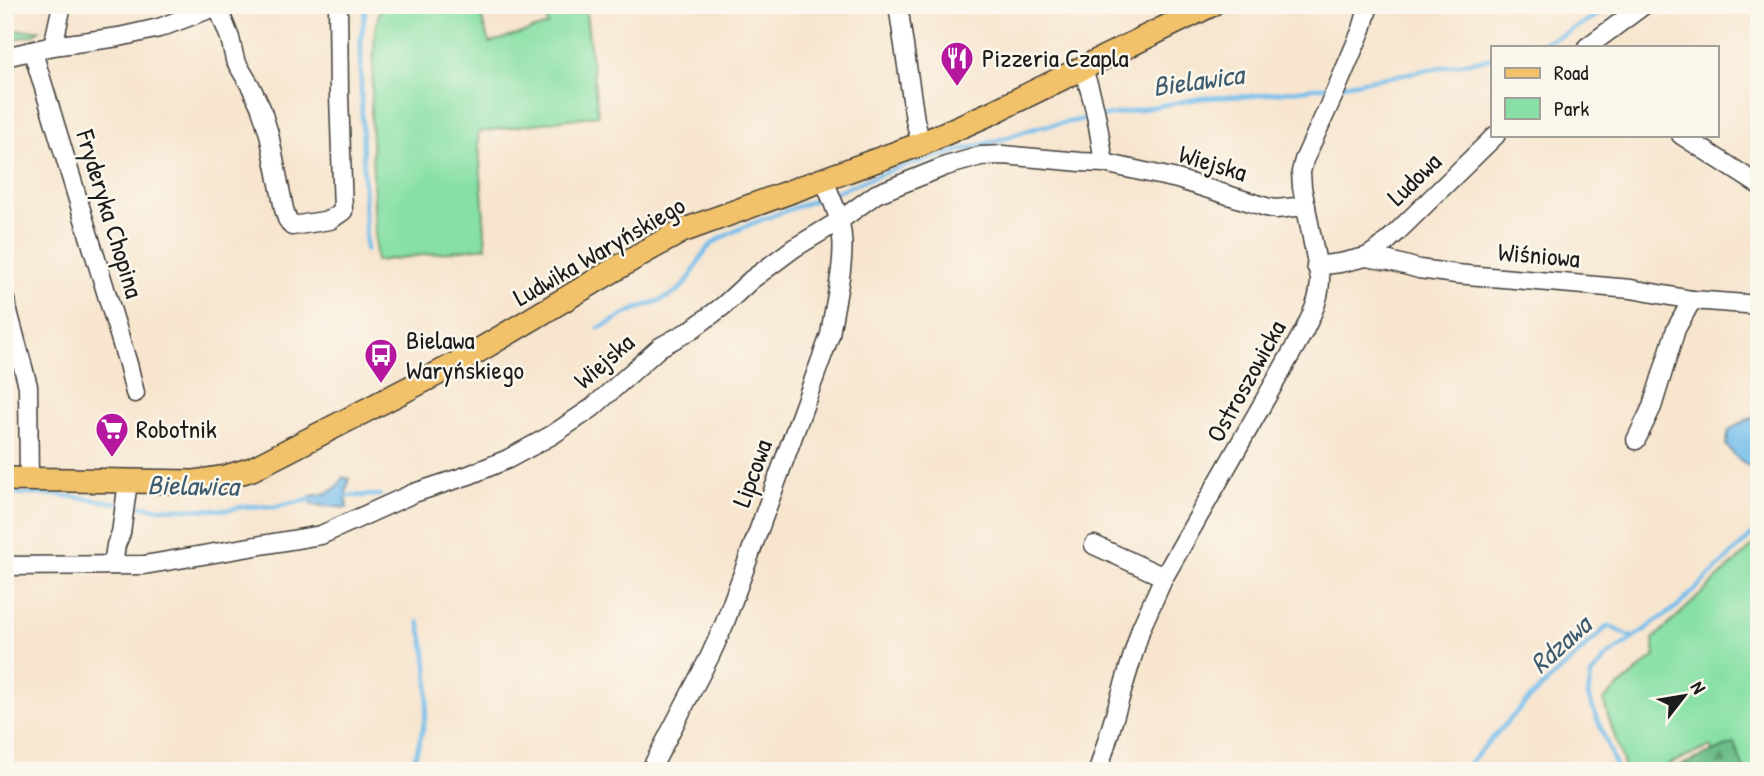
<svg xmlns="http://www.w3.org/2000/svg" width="1764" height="776" viewBox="0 0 1764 776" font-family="'Patrick Hand',sans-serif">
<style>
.green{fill:#87e0a5;stroke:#527e60;stroke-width:2}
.forest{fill:url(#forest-firs);stroke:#446d53;stroke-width:2}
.water{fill:#73bdec;stroke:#486c84;stroke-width:2}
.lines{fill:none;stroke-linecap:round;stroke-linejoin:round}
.stream{stroke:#73bdec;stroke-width:4.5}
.minor-casing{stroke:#3d3a37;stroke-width:21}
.major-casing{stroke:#3d3a37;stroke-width:26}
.minor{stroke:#fff;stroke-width:18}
.major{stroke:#f2c26a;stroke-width:23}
.labels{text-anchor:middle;stroke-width:5;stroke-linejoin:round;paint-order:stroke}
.poi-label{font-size:26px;fill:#1c1c1c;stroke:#fbf7ec;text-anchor:start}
.street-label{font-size:26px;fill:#1c1c1c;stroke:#fbf7ec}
.water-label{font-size:28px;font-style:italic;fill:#3f5c6f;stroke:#fbf7ec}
</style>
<defs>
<pattern id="forest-firs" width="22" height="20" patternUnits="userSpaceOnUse" patternTransform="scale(1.75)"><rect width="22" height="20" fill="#6dbe8a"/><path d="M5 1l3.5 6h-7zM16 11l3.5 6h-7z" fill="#599a70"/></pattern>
</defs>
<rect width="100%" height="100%" fill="#fbf7ec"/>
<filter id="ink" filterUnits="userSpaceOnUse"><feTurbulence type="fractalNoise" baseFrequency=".0143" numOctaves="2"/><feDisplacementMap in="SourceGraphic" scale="14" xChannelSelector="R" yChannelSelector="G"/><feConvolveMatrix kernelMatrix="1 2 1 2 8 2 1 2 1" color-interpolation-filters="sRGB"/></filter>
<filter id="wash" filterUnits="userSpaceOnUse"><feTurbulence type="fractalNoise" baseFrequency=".00686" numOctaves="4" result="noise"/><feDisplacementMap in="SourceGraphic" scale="28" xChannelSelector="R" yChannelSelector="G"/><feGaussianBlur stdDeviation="1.57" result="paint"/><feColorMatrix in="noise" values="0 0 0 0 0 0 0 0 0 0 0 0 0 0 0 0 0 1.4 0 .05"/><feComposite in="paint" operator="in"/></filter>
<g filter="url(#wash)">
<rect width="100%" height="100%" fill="#f7e5ce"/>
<g class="green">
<path d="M381,5H478L489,43L548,25L542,5H585L598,115L478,132L486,247L376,261L371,113L375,30Z"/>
<path d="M40,30L34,35L7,40L5,37V31Z"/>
<path d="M1759,540V771H1722L1712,753L1711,746L1654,771H1626L1603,700L1655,656L1653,639Z"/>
</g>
<path class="forest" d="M1734,743L1745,771H1668Z"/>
<g class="water">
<path d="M1759,415V474L1735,456L1726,445L1729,430L1738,424Z"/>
<path d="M343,477L349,479L346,493L347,508L312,505L310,496C326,494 337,492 343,477Z"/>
</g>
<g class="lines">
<g class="stream">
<path d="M366,5L361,38V86L366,251"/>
<path d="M1532,47L1564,34L1615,5"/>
<path d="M1343,85L1493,58"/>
<path d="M1100,117L1202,98L1251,96L1331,86"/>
<path d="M835,192L895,169L1002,139L1039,127L1092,118"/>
<path d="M599,328C611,323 620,316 632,311C652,302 675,299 688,280C696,269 700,254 711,245C720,237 733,232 744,227C770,216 797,207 824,197"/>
<path d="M5,493L60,495L119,503"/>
<path d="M343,496L380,495"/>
<path d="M128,504L155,508L227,510L247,506L273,507L314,499"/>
<path d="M410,771C430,717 434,678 419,622"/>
<path d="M1462,771L1526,702L1608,626L1634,638"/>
<path d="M1618,771L1588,696L1591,676L1605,658L1678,606L1759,528"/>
</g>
</g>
</g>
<g filter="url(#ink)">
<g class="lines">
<defs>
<g id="minor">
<path d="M217,5L230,38L235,60L251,87L261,108L269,134L284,209L287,219L292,226L330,220L343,211L339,95L338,5"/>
<path d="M898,5L915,120L921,144"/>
<path d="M53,46L62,5"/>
<path d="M1587,47L1644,5"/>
<path d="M33,52L128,364L135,393"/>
<path d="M5,57L53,46L119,37L159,28L220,5"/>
<path d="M1082,68C1095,99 1099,131 1104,163"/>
<path d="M1681,135L1759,185"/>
<path d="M1366,257L1380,248L1395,234L1496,135"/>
<path d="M1316,266L1340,263L1366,257L1390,261L1419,269L1456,274L1631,289L1692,300L1759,305"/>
<path d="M5,300L28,386L29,480"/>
<path d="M1636,440L1652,407L1676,329L1692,300"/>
<path d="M1094,545L1164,577"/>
<path d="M113,565L116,545L121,533L128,482"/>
<path d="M5,566L144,565L321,535L414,493L469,475L508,459L552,435L592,408L660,347L691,330L723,306L751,280L794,248L839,221L876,194L946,166L981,156L1003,155L1081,162L1104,163L1177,179L1266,207L1276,209L1306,206"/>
<path d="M650,771L710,656L724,625L830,335C834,306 845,266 842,237C841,218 831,198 824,180"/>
<path d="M1098,771L1141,628L1164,577L1304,331C1312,314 1320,299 1320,279L1302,187L1301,172L1304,160L1336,90L1362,29L1369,5"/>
</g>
<path id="major" d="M5,479L193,482L226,477L252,469L456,364L639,255L682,231L921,144L991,113L1211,5"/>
</defs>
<use href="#minor" class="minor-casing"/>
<use href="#major" class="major-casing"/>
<use href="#minor" class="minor"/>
<use href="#major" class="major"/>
</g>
</g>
<defs>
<symbol id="restaurant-pin" viewBox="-11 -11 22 30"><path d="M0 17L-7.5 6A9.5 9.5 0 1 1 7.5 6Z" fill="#b5179e" stroke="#fbf7ec"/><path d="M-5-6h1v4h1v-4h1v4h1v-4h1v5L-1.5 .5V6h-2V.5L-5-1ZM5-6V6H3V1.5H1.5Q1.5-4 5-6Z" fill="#fff"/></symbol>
<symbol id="bus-pin" viewBox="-11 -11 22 30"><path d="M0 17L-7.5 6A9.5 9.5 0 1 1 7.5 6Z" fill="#b5179e" stroke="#fbf7ec"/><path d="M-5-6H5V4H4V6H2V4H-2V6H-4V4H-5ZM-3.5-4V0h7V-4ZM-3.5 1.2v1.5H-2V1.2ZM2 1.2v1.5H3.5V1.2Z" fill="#fff"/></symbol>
<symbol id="supermarket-pin" viewBox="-11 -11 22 30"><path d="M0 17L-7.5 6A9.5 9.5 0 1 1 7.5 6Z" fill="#b5179e" stroke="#fbf7ec"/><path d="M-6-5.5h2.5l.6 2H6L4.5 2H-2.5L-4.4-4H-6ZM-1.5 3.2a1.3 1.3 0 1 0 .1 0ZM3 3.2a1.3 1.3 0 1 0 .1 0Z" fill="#fff"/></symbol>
</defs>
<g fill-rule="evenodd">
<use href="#restaurant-pin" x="938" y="39" width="38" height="52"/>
<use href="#bus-pin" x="362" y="336" width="38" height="52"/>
<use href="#supermarket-pin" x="93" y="410" width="38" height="52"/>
</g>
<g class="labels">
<g class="poi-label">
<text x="982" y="67">Pizzeria Czapla</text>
<text x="406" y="349">Bielawa<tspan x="406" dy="30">Waryńskiego</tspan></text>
<text x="136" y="438">Robotnik</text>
</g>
<g class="street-label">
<text transform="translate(1213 163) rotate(17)" y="9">Wiejska</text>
<text transform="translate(1414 179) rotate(-44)" y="9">Ludowa</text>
<text transform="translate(110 214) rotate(73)" y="9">Fryderyka Chopina</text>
<text transform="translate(599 251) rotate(-30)" y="9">Ludwika Waryńskiego</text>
<text transform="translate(1539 255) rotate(5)" y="9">Wiśniowa</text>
<text transform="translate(604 361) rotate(-41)" y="9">Wiejska</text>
<text transform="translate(1246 381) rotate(-61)" y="9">Ostroszowicka</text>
<text transform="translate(752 473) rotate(-70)" y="9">Lipcowa</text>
</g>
<g class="water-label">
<text transform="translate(1198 80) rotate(-8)" y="10">Bielawica</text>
<text transform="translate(193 485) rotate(1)" y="10">Bielawica</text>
<text transform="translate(1560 644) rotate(-42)" y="10">Rdzawa</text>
</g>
</g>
<rect width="1764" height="776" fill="none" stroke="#fbf7ec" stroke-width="28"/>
<rect x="1491" y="46" width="228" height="91" fill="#fbf7ec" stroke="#a29f99" stroke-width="2"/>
<rect x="1505" y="68" width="35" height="10" fill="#f2c26a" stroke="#a29f99" stroke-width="2"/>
<text x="1554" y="80" font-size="21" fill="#1c1c1c">Road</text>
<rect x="1505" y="98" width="35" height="21" fill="#87e0a5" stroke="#a29f99" stroke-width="2"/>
<text x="1554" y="116" font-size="21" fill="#1c1c1c">Park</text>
<g transform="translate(1684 696) rotate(59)" stroke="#fbf7ec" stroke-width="5" paint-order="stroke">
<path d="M0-5L12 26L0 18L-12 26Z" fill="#1c1c1c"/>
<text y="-10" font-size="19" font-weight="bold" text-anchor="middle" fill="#1c1c1c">N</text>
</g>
</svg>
